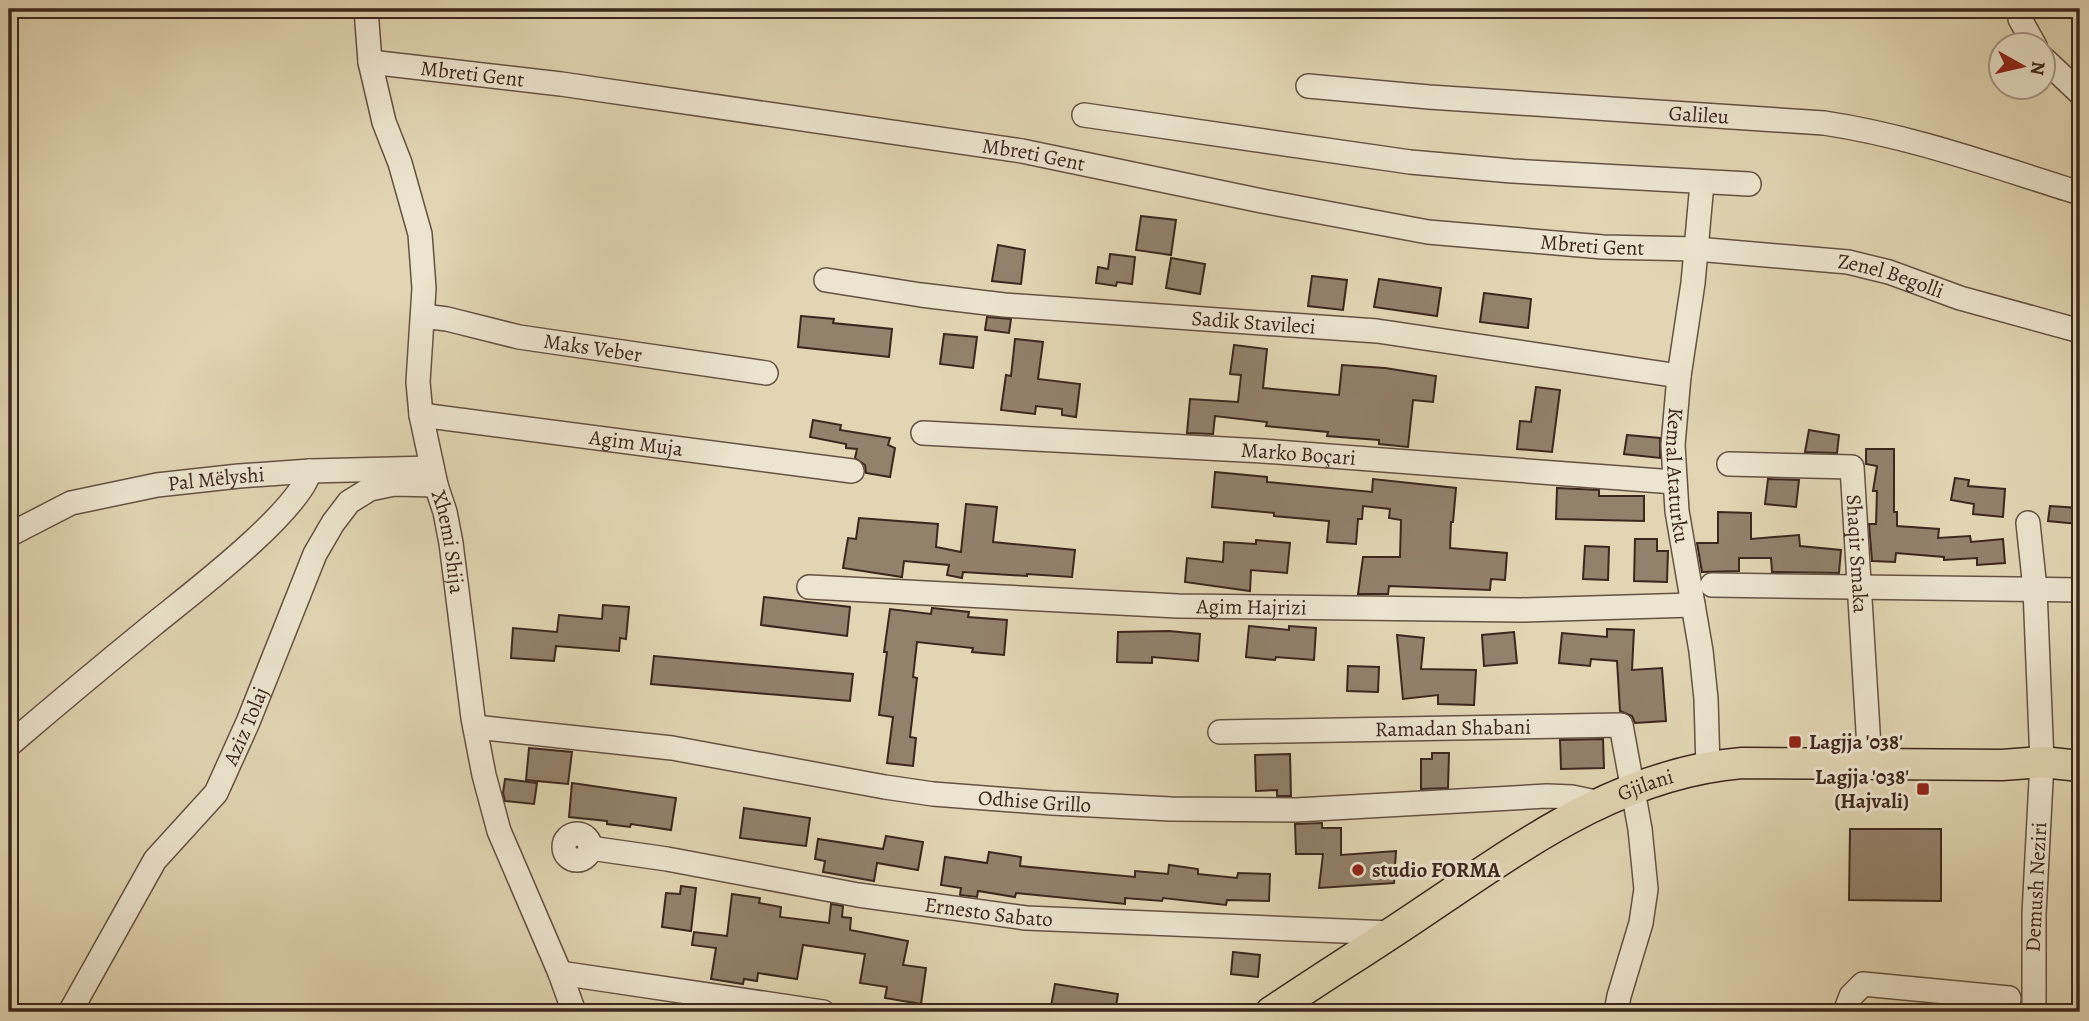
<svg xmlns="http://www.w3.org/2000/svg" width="2089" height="1021" viewBox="0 0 2089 1021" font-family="Alegreya,serif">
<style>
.building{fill:#92816b;stroke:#3c271d;stroke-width:2}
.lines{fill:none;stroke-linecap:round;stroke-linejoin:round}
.minor-casing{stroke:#655242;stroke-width:26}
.major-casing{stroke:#3c271d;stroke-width:33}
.minor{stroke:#ece4ce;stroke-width:23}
.major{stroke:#e1d5b3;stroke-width:30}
.poi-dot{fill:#8f2418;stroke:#ece4ce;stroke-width:2.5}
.labels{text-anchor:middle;stroke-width:6;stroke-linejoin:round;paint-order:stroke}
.street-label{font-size:21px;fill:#3c271d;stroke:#ece4ce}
.poi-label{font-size:21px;font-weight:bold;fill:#3c271d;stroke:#ece4ce;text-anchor:start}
</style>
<rect width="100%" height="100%" fill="#e1d5b3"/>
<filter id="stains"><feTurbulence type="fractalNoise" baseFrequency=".00286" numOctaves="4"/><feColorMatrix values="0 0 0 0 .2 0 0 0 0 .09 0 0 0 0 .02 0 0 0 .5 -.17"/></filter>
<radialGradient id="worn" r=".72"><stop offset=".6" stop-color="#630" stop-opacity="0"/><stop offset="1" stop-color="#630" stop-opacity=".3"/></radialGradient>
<g class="building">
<path d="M1141,216L1176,220L1171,255L1136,250Z"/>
<path d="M998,245L1025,250L1021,284L992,281Z"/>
<path d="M1110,254L1135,257L1132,284L1117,282L1116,286L1096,283L1098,267L1108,269Z"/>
<path d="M1171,258L1205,264L1200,294L1166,288Z"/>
<path d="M1312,276L1347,280L1343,310L1308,306Z"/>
<path d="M1379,279L1441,288L1437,316L1374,307Z"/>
<path d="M1484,293L1531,299L1528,328L1480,322Z"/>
<path d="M801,316L834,319L833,323L892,329L889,357L798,347Z"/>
<path d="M987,317L1011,319L1009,333L985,330Z"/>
<path d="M944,334L977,337L973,368L940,364Z"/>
<path d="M1015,339L1043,342L1038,379L1080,384L1076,417L1062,415V409L1036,406L1035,414L1001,410L1006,375L1011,376Z"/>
<path d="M1234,345L1267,349L1263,388L1339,395L1342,365L1385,368L1436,376L1433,402L1413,400L1408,447L1379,444V440L1327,436L1328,432L1266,426L1267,422L1215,416L1213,434L1187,433L1190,399L1238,402L1241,375L1230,374Z"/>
<path d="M1536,387L1560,390L1552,452L1517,449L1520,421L1531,422Z"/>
<path d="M813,420L841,425L840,430L890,438L888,445L895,448L890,477L866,473L865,465L855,458L857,449L846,448V444L810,437Z"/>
<path d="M1809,430L1839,435L1837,453L1805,452Z"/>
<path d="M1627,435L1660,438V458L1624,454Z"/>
<path d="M1866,449H1894V512H1897V526L1939,529L1938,538L1970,536L1971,542L2003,539L2005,563L1977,565V558L1944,560V557L1896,553L1895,562L1872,561L1869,524H1876L1877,491H1873L1877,466L1866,464Z"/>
<path d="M1215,472L1267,477V482L1372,492L1373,479L1456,488L1453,522H1451L1450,548L1507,553L1505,580L1491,579L1490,590L1389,586L1388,594H1358L1363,557H1400L1401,520L1389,518L1390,509L1363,506L1362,519H1358L1356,544L1327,542L1329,521L1274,516V513L1212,507Z"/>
<path d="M1955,478L1969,480L1968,486L2005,489L2003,517L1973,514L1974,504L1951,500Z"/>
<path d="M1768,479L1799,480L1796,507L1765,504Z"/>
<path d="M1557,488L1599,490V496H1644V521L1556,519Z"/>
<path d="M966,504L997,507L993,542L1075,550L1072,577L1027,574V576L963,572L962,578L947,575L949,565L904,561L902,577L843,568L848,538L856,539L859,518L938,524L936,547L961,552Z"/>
<path d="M2050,506L2079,508L2078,524L2048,521Z"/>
<path d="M1718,512L1751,513V539L1799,535L1800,546L1841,550L1839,573L1772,572L1771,558H1739V571L1702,572L1697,543H1718Z"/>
<path d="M1635,539H1657V551H1668L1667,582L1634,581Z"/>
<path d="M1256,540L1290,543L1287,573L1251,570L1250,591L1185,582L1187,558L1223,562L1224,542L1256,544Z"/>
<path d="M1585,546L1609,547L1608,580L1583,579Z"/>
<path d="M764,597L850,607L847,636L761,625Z"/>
<path d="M603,605L629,607L626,639L620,638L619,651L556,646L554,661L511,658L513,628L557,632L559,615L602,619Z"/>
<path d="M932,608L969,612L968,617L1007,620L1004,655L972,652L973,648L917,642L913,677L917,678L910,737L916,738L913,766L887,763L893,717L879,715L887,652H884L890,609L931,614Z"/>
<path d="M1249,626L1289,630V626L1316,628L1314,660L1276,657L1275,660L1246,657Z"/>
<path d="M1607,629L1634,630L1632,670L1662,668L1666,721L1635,723L1632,716L1620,711L1617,661L1591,659L1590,666L1559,663L1562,633L1607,637Z"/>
<path d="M1169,631L1200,634L1198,661L1152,657V663L1117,662L1118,632Z"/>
<path d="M1514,632L1517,663L1484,666L1482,635Z"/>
<path d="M1397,635L1424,638L1421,669L1476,670L1474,705L1438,704V695L1403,699Z"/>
<path d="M654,656L853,674L850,701L651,684Z"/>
<path d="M1348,666L1379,667L1378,692L1347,691Z"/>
<path d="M1603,739L1604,768L1561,769L1560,740Z"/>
<path d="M529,748L572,752L568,784L526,780Z"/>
<path d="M1432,753H1449L1448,788L1421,789V759H1432Z"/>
<path d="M1290,754L1291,796H1277V790L1256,791L1255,755Z"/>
<path d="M505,779L537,783L534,804L505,801L503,793Z"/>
<path d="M572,783L676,798L671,830L631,824L630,827L607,824V821L569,817Z"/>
<path d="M744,808L810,818L806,846L740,838Z"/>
<path d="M1322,823V828H1341V855L1396,851L1394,883L1319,888L1323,854H1296L1295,824Z"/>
<path d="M1850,829H1941V901L1849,900Z"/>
<path d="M886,836L923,842L918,870L877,863L874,881L823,872L825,861L815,859L818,839L883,849Z"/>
<path d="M989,852L1021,857L1020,866L1135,877V871L1168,874L1169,865L1198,869V874L1237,878L1238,873L1270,874L1269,901L1227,900L1226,905L1163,898L1162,901L1125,898V904L1016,893L1015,897L978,891L977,897L960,895L961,888L941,885L945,857L987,863Z"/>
<path d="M681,886L696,888L691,931L662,927L666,893L680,894Z"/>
<path d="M732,894L760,898L759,903L781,907L780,917L829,923L831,904L843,906L842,917L851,918L850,930L908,941L903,965L926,968L921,1004L885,998L887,987L860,983L865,954L803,945L797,979L758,973L757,981L744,979L743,984L711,979L716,948L692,945L694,932L727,936Z"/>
<path d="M1233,952L1260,955L1258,977L1231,974Z"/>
<path d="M1055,984L1118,994L1115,1012H1050Z"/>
</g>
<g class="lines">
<defs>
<g id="minor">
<path id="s1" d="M366,9L370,62L384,122L400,163L420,234L424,288L418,382L421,415L436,485L445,512L451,543L473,718L484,775L499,831L560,973L574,1012"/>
<path d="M2020,9V19L2035,46"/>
<path d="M2044,59L2080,93"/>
<path id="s2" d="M370,62L561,84L1022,151L1262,201L1428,232L1603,247L1696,249L1848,262L1889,272L1960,298L2080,331"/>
<path id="s3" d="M1308,86L1429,97L1824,123C1912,136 1996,167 2080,193"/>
<path d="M1084,115L1410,162L1512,171L1749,184"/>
<path id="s4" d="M1702,183L1693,283L1679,376L1673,445L1677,511L1701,651L1706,699L1708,767"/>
<path id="s5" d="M826,280L921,295L1004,305L1377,331L1679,376"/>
<path id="s6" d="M423,316L447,319L519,337L766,373"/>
<path id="s7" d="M421,415L852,471"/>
<path id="s8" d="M923,433L1263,451L1674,482"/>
<path id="s9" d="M1729,464L1852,467L1870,764"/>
<path d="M2028,523L2035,589L2042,762L2034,914V1012"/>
<path id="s10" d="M9,535L71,503L157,485L239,476L310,471L432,468"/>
<path d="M1712,585L2080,590"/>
<path id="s11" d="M809,587L1178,606L1521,610L1693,605"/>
<path id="s12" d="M475,727L672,748L885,787L933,794L1052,803L1171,809L1296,810L1547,796L1572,797L1600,803"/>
<path id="s13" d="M1220,732L1621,725L1640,829L1646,889L1641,923L1619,996L1616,1012"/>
<path d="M9,745C57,704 105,664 154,624C191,594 298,513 310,471"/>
<circle cx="577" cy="847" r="13"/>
<path id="s14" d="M590,848L667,859L858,895L1026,918L1392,933"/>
<path d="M560,973L823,1012"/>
<path id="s15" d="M70,1012L155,860L216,793L248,722L315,554L333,523L349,502L370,489L394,484L436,485"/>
<path d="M1845,1012L1851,996L1863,984L2009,998L2007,1012"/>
</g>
<g id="major">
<path id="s16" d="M1271,1012C1321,978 1373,946 1423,912C1522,846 1619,773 1742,763L2002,765L2042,762L2080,766"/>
</g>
</defs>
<use href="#minor" class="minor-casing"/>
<use href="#major" class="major-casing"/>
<use href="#minor" class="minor"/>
<use href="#major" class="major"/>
</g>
<g class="poi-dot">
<rect x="1788" y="735" width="14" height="14" rx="3.5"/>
<rect x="1916" y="782" width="14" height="14" rx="3.5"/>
<circle cx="1358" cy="870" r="7"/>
</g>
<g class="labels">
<g class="street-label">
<text dy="7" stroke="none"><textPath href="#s2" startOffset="103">Mbreti Gent</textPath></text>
<text dy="7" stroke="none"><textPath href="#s3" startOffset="392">Galileu</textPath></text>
<text dy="7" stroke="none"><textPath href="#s2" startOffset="670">Mbreti Gent</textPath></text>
<text dy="7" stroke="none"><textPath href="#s2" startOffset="1237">Mbreti Gent</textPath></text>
<text dy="7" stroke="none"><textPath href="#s2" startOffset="1538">Zenel Begolli</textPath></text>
<text dy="7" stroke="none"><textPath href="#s5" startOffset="430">Sadik Stavileci</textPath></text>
<text dy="7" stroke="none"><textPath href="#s6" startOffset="173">Maks Veber</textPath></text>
<text dy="7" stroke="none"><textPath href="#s7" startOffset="217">Agim Muja</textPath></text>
<text dy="7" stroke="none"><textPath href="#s8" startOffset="376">Marko Boçari</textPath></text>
<text dy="7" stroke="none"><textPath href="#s4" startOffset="294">Kemal Ataturku</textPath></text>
<text dy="7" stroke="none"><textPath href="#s10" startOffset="217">Pal Mëlyshi</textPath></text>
<text dy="7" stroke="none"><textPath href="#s1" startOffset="544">Xhemi Shija</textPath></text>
<text dy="7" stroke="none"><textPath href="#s9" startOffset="210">Shaqir Smaka</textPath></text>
<text dy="7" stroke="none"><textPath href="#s11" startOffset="443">Agim Hajrizi</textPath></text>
<text dy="7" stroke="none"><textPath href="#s15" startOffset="338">Aziz Tolaj</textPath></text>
<text dy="7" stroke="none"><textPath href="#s13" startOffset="233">Ramadan Shabani</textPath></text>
<text dy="7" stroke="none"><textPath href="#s16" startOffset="439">Gjilani</textPath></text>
<text dy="7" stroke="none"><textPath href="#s12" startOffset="565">Odhise Grillo</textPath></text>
<text transform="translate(2036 887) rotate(-87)" y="7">Demush Neziri</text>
<text dy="7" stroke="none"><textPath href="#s14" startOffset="404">Ernesto Sabato</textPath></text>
</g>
<g class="poi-label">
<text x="1809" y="749">Lagjja '038'</text>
<text x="1909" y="784" text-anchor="end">Lagjja '038'<tspan x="1909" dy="24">(Hajvali)</tspan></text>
<text x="1372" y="877">studio FORMA</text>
</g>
</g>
<rect width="2089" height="1021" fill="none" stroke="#e1d5b3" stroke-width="35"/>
<rect x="10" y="10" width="2068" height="1000" fill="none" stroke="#3c271d" stroke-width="3.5"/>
<rect x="18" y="18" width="2054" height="986" fill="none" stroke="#3c271d" stroke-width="2"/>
<g transform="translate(2022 66) rotate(98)"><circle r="33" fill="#ece4ce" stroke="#a69887" stroke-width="2"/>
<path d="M0-5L12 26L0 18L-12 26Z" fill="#8f2418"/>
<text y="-10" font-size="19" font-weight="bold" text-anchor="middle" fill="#3c271d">N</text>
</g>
<rect width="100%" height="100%" filter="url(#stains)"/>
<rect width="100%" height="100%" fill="url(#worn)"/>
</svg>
